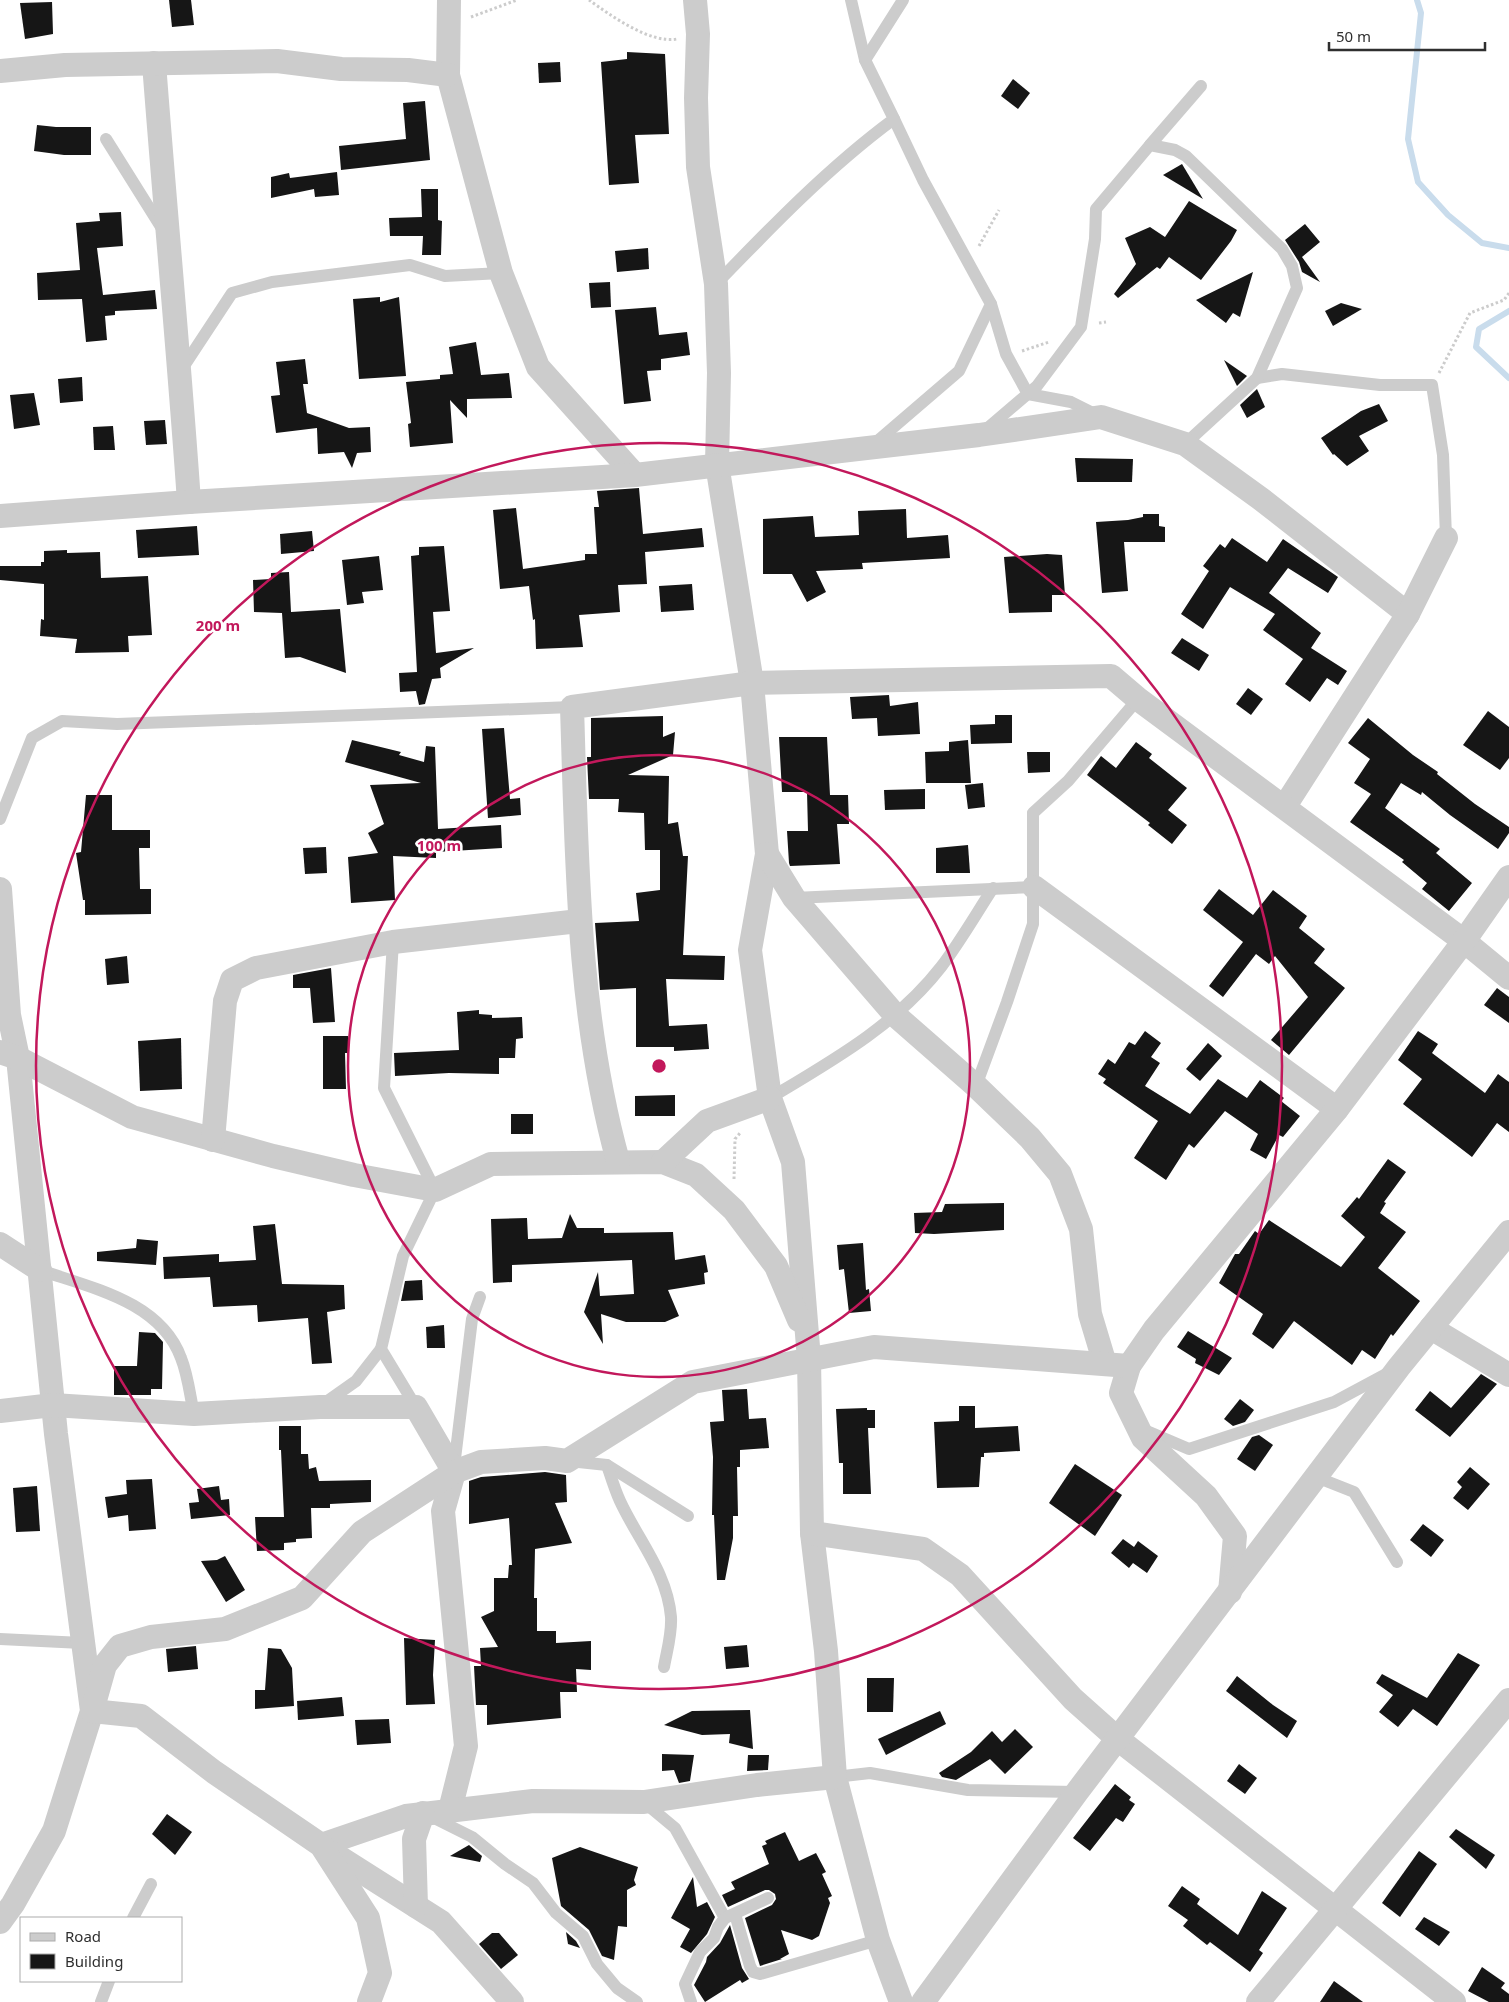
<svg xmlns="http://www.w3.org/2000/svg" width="1509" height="2002" viewBox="0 0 1509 2002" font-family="'Noto Sans',sans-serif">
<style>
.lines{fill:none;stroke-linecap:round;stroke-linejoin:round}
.stream{stroke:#c9dcec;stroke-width:6}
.building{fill:#161616}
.path{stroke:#ccc;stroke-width:3;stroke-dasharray:2.5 2.5;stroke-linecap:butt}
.lane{stroke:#ccc;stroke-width:12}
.street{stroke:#ccc;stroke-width:24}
.ring{fill:none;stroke:#c2185b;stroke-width:2.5}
.centre{fill:#c2185b;stroke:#fff;stroke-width:2.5}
.ring-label{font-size:15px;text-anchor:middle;font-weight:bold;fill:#c2185b;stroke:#fff;stroke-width:5;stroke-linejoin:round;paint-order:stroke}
</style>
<rect width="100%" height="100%" fill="#fff"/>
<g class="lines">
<g class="stream">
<path d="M1417,0L1421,13L1408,139L1418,182L1448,215L1482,243L1509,248"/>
<path d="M1509,311L1479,329L1476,347L1509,378"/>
</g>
</g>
<g class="building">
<path d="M169,0H191L194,25L172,27Z"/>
<path d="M52,2L53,34L25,39L20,3Z"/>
<path d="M627,52L665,54L669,134L635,135L639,183L609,185L601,62L627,59Z"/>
<path d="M560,62L561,82L539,83L538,63Z"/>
<path d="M1013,79L1030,93L1018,109L1001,96Z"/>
<path d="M425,101L430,160L341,170L339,146L406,139L403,103Z"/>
<path d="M37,125L56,127H91V155H64L34,151Z"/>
<path d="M1182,164L1203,199L1163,175Z"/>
<path d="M337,172L339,195L315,197L314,189L271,198V177L289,173L290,178Z"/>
<path d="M421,189H438V220L442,221L441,255H422L423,236H390L389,218L422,217Z"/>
<path d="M1189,201L1237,230L1231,241L1201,280L1169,257L1160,269L1157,267L1118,298L1114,294L1136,264L1125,238L1150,227L1165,237Z"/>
<path d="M121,212L123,246L97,248L103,295L155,290L157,309L115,311V315L105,316L107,340L86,342L82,299L38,300L37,273L80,270L76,223L100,221L99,213Z"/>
<path d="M1305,224L1320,242L1302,257L1320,282L1302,272L1299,262L1285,240Z"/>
<path d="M648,248L649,269L617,272L615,251Z"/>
<path d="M1253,272L1240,317L1233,313L1226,323L1196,300Z"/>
<path d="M610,282L611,307L591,308L589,283Z"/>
<path d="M380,297V302L399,297L406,376L359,379L353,299Z"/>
<path d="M1341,303L1362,309L1333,326L1325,311Z"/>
<path d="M656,307L659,335L687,332L690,355L661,359V370L647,371L651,401L624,404L615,310Z"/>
<path d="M476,342L481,375L509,373L512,398L467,399V418L450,400L453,443L410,447L408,424L411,423L406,382L440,379V375L453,374L449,347Z"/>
<path d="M305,359L308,384H303L307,413L349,428L370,427L371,452L357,453L352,468L344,452L318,454L317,428L276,433L271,396L280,395L276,362Z"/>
<path d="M1224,360L1247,376L1237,386Z"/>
<path d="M82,377L83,401L60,403L58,379Z"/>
<path d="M1257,389L1265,407L1247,418L1240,405Z"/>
<path d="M34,393L40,425L14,429L10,395Z"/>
<path d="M1379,404L1388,421L1359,436L1369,451L1347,466L1334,454L1333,455L1321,438L1361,411Z"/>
<path d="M165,420L167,444L146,445L144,421Z"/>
<path d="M113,426L115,450H94L93,427Z"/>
<path d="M1075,458L1133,459L1132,482H1077Z"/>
<path d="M639,488L643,534L702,528L704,547L645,552L647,584L618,585L620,612L579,615L583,647L536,649L535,619L533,620L529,586L500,589L493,510L516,508L523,569L585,560V554H597L594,507H599L597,491Z"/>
<path d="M906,509L907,538L948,535L950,558L862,563L863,569L816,571L826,592L807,602L792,574H763V519L813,516L815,537L859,535L858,511Z"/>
<path d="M1143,514H1159V526L1165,527V542H1124L1128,591L1102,593L1096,522L1128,520L1143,517Z"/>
<path d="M197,526L199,555L138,558L136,530Z"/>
<path d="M312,531L314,551L281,554L280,534Z"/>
<path d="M1232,538L1267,562L1283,539L1338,577L1328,593L1288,568L1269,593L1321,633L1311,648L1347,671L1338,685L1327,678L1310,702L1285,684L1303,659L1263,630L1275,614L1230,587L1203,629L1181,614L1209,571L1203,566L1220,544L1225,548Z"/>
<path d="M444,546L450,611L433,612L436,653L474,648L440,668L441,678L432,679L425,704L419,705L416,691L400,692L399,673L417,672L411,556L419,555V547Z"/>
<path d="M67,550V553L100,552L101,578L148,576L152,635L128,636L129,652L75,653L77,639L40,636L41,619L44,620V584L0,580V566H41V562H44V551Z"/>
<path d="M1047,554L1062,555L1065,595H1052V612L1009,613L1004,557Z"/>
<path d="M379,556L383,590L362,592L364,603L347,605L342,560Z"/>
<path d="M289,572L291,612L340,609L346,673L300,657L285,658L282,613L254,612L253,580L271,579V573Z"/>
<path d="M692,584L694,610L661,612L659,586Z"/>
<path d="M1182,638L1209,655L1199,671L1171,653Z"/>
<path d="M1248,688L1263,699L1251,715L1236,704Z"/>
<path d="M889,695L890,706L918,702L920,734L878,736L877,718L852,719L850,697Z"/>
<path d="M1488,711L1509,727V758L1500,770L1463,745Z"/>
<path d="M995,715H1012V743L971,744L970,725L995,724Z"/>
<path d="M663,716V737L675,732L673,755L628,775L669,776L668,824L678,822L683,856H688L683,955L725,956L724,980L666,979L669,1026L707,1024L709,1049L674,1051V1047H636V988L600,990L595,923L639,921L636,893L660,890V850H645L644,813L618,812L619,799H589L587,757H591V718Z"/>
<path d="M1368,718L1413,755L1438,772L1437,774L1475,804L1509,827V833L1498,849L1450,815L1422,792L1421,795L1401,783L1385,808L1440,849L1436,853L1472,883L1449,911L1422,889L1427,883L1402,862L1404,860L1350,822L1371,794L1354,783L1370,759L1348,743Z"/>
<path d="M504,728L510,799L520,798L521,815L488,818L482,729Z"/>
<path d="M779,737H827L830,795H848L849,824H837L840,864L790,866L789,863L787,831H808L807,792H782Z"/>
<path d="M352,740L401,752L399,755L424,762L426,746L435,747L438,829L501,825L502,848L436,852V858L393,856L395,900L351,903L348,857L378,853L368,833L384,824L370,785L421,783L345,762Z"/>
<path d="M968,740L971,783H926L925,752L949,751V742Z"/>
<path d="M1136,742L1152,754L1149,758L1187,788L1168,810L1187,825L1172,844L1148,825L1150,823L1087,775L1101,756L1116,768Z"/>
<path d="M1027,752H1050V772L1028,773Z"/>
<path d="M983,783L985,807L968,809L965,785Z"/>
<path d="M925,789V809L885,810L884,790Z"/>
<path d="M86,795H112V830H150V848H139L140,889H151V914L85,915V900H83L76,853L81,852Z"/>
<path d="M968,845L970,873H936V848Z"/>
<path d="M326,847L327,873L305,874L303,848Z"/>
<path d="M1219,889L1253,915L1273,890L1307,916L1299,928L1325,949L1314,963L1345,988L1289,1055L1271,1040L1308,997L1275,956L1269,964L1256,954L1223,997L1209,986L1243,942L1203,910Z"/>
<path d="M127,956L129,983L107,985L105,959Z"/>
<path d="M331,968L335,1022L313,1023L310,988H293V975Z"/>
<path d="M1497,988L1509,997V1023L1484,1005Z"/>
<path d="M479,1010V1014L492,1015V1018L522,1017L523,1038L516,1039L515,1058H499V1074L449,1073L395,1076L394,1053L459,1050L457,1012Z"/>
<path d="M1145,1031L1161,1043L1151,1057L1160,1063L1145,1086L1190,1114L1218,1079L1247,1098L1260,1080L1284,1098L1281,1101L1300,1116L1283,1137L1279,1135L1266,1159L1250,1150L1258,1134L1225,1111L1194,1148L1189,1144L1166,1180L1134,1158L1158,1121L1103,1083L1106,1079L1098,1074L1108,1059L1115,1064L1129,1042L1135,1045Z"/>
<path d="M1418,1031L1438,1044L1432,1053L1485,1093L1498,1074L1509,1082V1132L1497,1123L1472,1157L1403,1104L1422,1079L1398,1060Z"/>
<path d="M323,1036H348L349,1053H345L346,1089H323Z"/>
<path d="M181,1038L182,1089L140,1091L138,1041Z"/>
<path d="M1208,1043L1222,1056L1200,1081L1186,1069Z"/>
<path d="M675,1095V1116H635V1096Z"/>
<rect x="511" y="1114" width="22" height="20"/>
<path d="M1388,1159L1406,1172L1384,1202L1386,1203L1380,1213L1406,1232L1378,1268L1420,1301L1393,1336L1391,1334L1375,1359L1362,1350L1352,1365L1294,1321L1273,1349L1252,1334L1263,1314L1219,1283L1235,1254H1239L1255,1231L1259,1234L1269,1220L1341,1267L1365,1237L1341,1216L1357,1197L1359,1199Z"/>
<path d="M1004,1203V1230L934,1234L915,1233L914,1213L942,1212L945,1204Z"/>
<path d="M570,1214L577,1228H604V1233L673,1232L675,1260L705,1255L708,1272L704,1273L705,1284L668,1290L679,1316L665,1322H626L601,1314L603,1344L584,1312L598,1272L600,1296L634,1294L632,1260L512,1265V1282L493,1283L491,1219L527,1218L528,1239L562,1238Z"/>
<path d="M275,1224L282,1284L344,1285L345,1309L327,1312L332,1363L312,1364L308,1318L258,1322L257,1305L213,1307L210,1277L164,1279L163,1257L219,1254V1262L256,1260L253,1226Z"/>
<path d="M137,1239L158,1241L156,1265L97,1261V1252L136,1248Z"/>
<path d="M863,1243L866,1290L869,1289L871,1311L849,1313L844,1269L839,1270L837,1245Z"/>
<path d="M422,1280L423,1300L401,1301L405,1281Z"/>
<path d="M444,1325L445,1348H427L426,1327Z"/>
<path d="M1188,1331L1232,1358L1219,1375L1195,1363L1196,1359L1177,1347Z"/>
<path d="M139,1332L155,1333L163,1342L162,1389H151V1395H114V1366H137Z"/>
<path d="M1481,1374L1497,1384L1450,1437L1415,1410L1430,1391L1451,1408Z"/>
<path d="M747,1389L749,1419L766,1418L769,1448L740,1450V1467H737L738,1516H733V1538L725,1580H717L714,1515H712L713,1457L710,1422L724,1421L722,1390Z"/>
<path d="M1240,1399L1254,1410L1245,1422L1233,1426L1224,1419Z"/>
<path d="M959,1406H975V1428L1018,1426L1020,1451L984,1453V1457H981L979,1487L937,1488L934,1422L959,1421Z"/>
<path d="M867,1408V1410H875V1428H868L871,1494H843V1463H839L836,1409Z"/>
<path d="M279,1426H301V1454H308L309,1469L316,1467L319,1481L371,1480V1502L330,1504V1508H311L312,1538L296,1539V1542L284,1543V1550L257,1551L255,1517H284L281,1450H279Z"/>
<path d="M1259,1435L1273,1445L1255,1471L1237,1459L1252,1437Z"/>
<path d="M1075,1464L1122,1495L1095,1536L1049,1503Z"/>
<path d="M1470,1467L1490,1484L1468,1510L1453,1498L1462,1487L1457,1482Z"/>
<path d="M545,1472L566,1475L567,1502L555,1503L572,1543L535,1549L534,1598H537V1631H556V1643L591,1641V1670L576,1669L577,1692H560L561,1718L487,1725V1705H476L474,1666H481L480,1648L498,1647L481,1617L494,1611V1578H508L509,1565H512L509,1518L469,1524V1481L481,1477Z"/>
<path d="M152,1479L156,1529L129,1531L128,1515L108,1518L105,1497L127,1494L126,1480Z"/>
<path d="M37,1486L40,1531L16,1532L13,1488Z"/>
<path d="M219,1486L221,1500L229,1499L230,1515L191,1519L189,1503L199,1502L197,1489Z"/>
<path d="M1423,1524L1444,1540L1431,1557L1410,1540Z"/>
<path d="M1123,1539L1134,1547L1138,1541L1158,1556L1147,1573L1133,1563L1129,1568L1111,1553Z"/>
<path d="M225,1556L245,1590L226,1602L201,1561L217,1560Z"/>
<path d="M404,1638L435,1640L433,1675L435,1704L406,1705Z"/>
<path d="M747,1645L749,1667L726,1669L724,1647Z"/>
<path d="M196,1646L198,1669L168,1672L166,1649Z"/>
<path d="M268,1648L281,1649L292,1668L294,1706L255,1709V1690H265Z"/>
<path d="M1458,1653L1480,1665L1437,1726L1413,1709L1398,1727L1379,1712L1393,1695L1376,1683L1382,1674L1427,1698Z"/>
<path d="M1237,1676L1273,1705L1297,1721L1287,1738L1226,1691Z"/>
<path d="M867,1678H894L893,1712H867Z"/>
<path d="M342,1697L344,1716L298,1720L297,1701Z"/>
<path d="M750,1710L753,1749L729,1743L730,1734L702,1735L664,1725L692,1711Z"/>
<path d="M940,1711L946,1724L886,1755L878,1739Z"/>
<path d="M389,1719L391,1743L357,1745L355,1720Z"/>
<path d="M1015,1729L1033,1747L1005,1774L990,1759L956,1780L942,1777L939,1773L971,1752L992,1731L1002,1742Z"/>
<path d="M662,1754L694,1755L690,1781L679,1783L674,1770L662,1771Z"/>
<path d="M748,1755H769L768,1770L747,1771Z"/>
<path d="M1239,1764L1257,1778L1245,1794L1227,1781Z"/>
<path d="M1115,1784L1131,1797L1129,1800L1135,1804L1123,1822L1116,1818L1090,1851L1073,1838Z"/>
<path d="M167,1814L192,1832L175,1855L152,1834Z"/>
<path d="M1456,1829L1495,1855L1486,1869L1449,1837Z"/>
<path d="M785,1832L799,1861L816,1853L826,1872L822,1874L832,1896L828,1898L830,1903L819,1936L812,1940L781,1930L789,1954L780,1959H782L760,1966L745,1918L772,1905L776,1899L775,1894L769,1890H765L728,1907L722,1895L735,1889L731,1882L769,1864L762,1846L767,1844L765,1841Z"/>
<path d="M469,1845L482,1856L480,1862L450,1856Z"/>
<path d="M580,1847L638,1867L634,1880L636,1885L627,1890V1927L618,1926L614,1960L602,1956L589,1930L561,1906L552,1858Z"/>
<path d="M1419,1851L1437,1864L1400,1917L1382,1903Z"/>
<path d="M693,1877L697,1907L707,1902L715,1917L707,1934L691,1953L680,1947L690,1929L671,1918Z"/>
<path d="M1182,1886L1200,1899L1197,1904L1238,1935L1262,1891L1287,1908L1259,1950L1263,1953L1250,1972L1210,1942L1207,1945L1183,1926L1188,1920L1168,1906Z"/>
<path d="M1424,1917L1450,1932L1439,1946L1415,1929Z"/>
<path d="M730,1925L742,1968L749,1979L742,1983L740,1980L705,2002L694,1985L706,1962L707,1957L720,1943Z"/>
<path d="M566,1932L576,1941L580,1948L568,1944Z"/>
<path d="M492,1933H499L518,1955L501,1969L479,1944Z"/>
<path d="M1482,1967L1505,1983L1501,1988L1509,1994V2002H1489L1468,1991Z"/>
<path d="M1334,1981L1363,2002H1320Z"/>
</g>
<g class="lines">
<g class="path">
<path d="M589,0C610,15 650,44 677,39"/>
<path d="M471,17L517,0"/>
<path d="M979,246L999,210"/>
<path d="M1099,323L1106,322"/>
<path d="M1022,351L1049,342"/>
<path d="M1439,373L1470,313L1504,300L1509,293"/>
<path d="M734,1179L735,1139L740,1133"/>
</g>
<g class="lane">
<path d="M851,0L865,60"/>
<path d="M106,139L163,230"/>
<path d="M1150,145L1201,86"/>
<path d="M716,284C772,226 829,167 894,119L865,60L903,0"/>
<path d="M991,304L1006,354L1028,394L1071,402L1097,415"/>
<path d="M182,369L232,293L272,282L410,265L445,276L501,273"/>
<path d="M1257,378L1282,374L1380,385H1432L1443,455L1446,538"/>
<path d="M983,432L1037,386L1081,327L1095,239L1096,209L1150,145L1175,150L1186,156L1282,249L1292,266L1297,288L1257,378L1185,444"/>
<path d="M874,444L959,371L991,304L923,180L894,119"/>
<path d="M0,819L32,738L62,721L117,724L572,707"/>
<path d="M794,898L1034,887"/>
<path d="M393,942L384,1088L435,1190L403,1256L381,1349L416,1407"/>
<path d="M976,1086L1007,1002L1033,924V813L1068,781L1138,699"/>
<path d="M770,1098C832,1061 896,1025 941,967C960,942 976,914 993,888"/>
<path d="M40,1270C91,1288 160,1301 181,1358C188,1375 190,1396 194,1414"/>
<path d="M322,1405L356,1381L381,1349"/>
<path d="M1142,1429L1189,1449L1334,1402L1388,1373"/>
<path d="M569,1461L607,1465L688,1516"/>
<path d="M607,1465C611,1477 615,1490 620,1501C638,1540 667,1572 671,1617C672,1634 667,1650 664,1667"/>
<path d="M454,1467L472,1319L480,1297"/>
<path d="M1316,1477L1354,1492L1397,1562"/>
<path d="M0,1639L82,1643"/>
<path d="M835,1777L870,1773L968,1790L1077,1792"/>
<path d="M645,1803L675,1828L725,1918"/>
<path d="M432,1817L472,1837L505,1864L533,1883L556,1913L583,1936L597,1964L617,1988L637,2002"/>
<path d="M735,1914L750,1966L753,1972L760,1974L878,1940"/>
<path d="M133,1918L151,1884"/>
<path d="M101,2002L109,1981"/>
<path d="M691,2002L685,1984L700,1952L714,1938L718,1927L725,1918L768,1898"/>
</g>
<g class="street">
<path d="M449,0L448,75L501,273L538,367L635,475"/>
<path d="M695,0L698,34L696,98L698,167L716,284L719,373L717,464L752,683L767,854L750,950L770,1098L793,1162L809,1359L812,1533L826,1651L835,1777L878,1940L901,2002"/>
<path d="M154,63C165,209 179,355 189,502"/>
<path d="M0,71L65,65L277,61L341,69L408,70L448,75"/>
<path d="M0,516L189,502L635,475L979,435L1101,417L1185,444L1261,499L1408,614"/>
<path d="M1285,806L1408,614L1446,538"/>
<path d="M767,854L794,898L896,1016L976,1086L1030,1138L1060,1174L1081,1229L1090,1314L1105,1364"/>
<path d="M1034,887L1337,1109"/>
<path d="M0,889L9,1015L18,1058L56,1434L92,1711L54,1831L13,1904L0,1922"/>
<path d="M0,1052L18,1058L132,1117L273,1156L354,1175L435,1190L491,1164L663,1162L696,1175L734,1210L776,1266L799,1320"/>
<path d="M213,1140L225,1001L232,980L256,968L393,942L579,921"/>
<path d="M618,1161C577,1012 577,860 572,707L752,683L1111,676L1138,699L1464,941L1509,978"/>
<path d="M663,1162L707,1121L770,1098"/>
<path d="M0,1244L40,1270"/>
<path d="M1431,1328L1509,1375"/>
<path d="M0,1411L53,1405L194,1414L320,1407H416L454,1472L443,1511L466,1746L450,1810"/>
<path d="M812,1533L923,1549L960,1575L1073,1699L1119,1740L1454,2002"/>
<path d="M1230,1592L1235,1536L1206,1496L1143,1438L1121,1393L1129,1366L1154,1330L1337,1109L1464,941L1509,877"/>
<path d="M321,1845L406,1816L533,1801L644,1802L757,1785L835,1777"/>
<path d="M326,1849L441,1922L512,2002"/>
<path d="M416,1906L414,1839L423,1813"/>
<path d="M369,2002L380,1973L368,1918L321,1845L214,1772L141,1716L92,1711L105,1665L120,1646L151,1637L225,1629L302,1598L362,1532L454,1472L481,1462L545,1458L567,1461L693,1382L874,1347L1129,1366"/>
<path d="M923,2002L1077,1792L1399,1367L1509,1232"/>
<path d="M1258,2002L1509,1700"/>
</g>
</g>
<g class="ring">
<circle cx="659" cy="1066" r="311"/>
<circle cx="659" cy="1066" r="623"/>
</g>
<circle cx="659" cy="1066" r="8" class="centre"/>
<g class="ring-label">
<text x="218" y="631">200 m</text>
<text x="439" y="851">100 m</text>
</g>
<rect x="20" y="1917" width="162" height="65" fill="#ffffff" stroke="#acacac"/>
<rect x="30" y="1933" width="25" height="8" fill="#cccccc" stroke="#acacac"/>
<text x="65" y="1942" font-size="15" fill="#2f2f2f">Road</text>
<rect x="30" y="1954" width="25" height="15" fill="#161616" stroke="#acacac"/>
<text x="65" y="1967" font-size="15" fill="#2f2f2f">Building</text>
<path d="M1329 42v8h156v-8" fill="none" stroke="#2f2f2f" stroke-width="2.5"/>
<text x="1336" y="42" font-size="15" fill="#2f2f2f" stroke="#ffffff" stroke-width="4" paint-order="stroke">50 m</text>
</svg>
